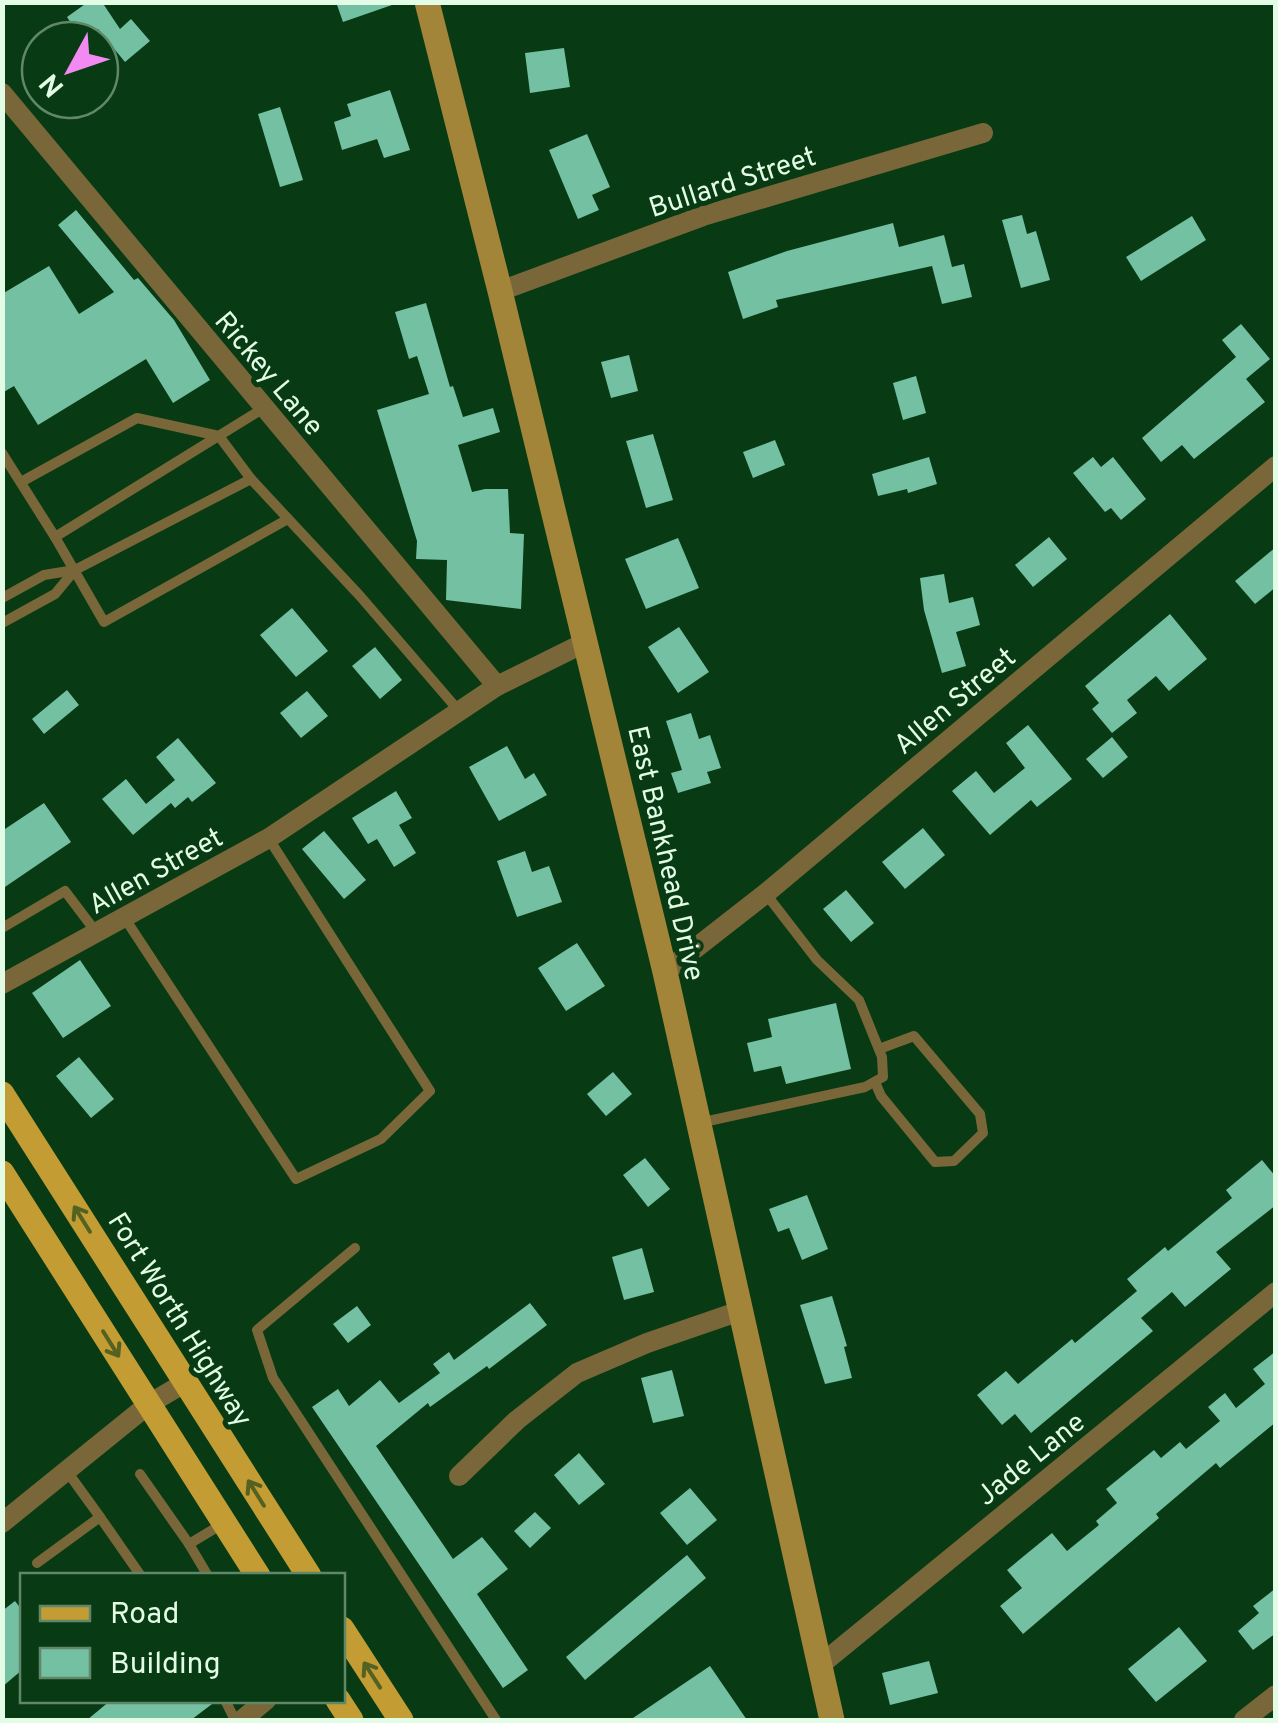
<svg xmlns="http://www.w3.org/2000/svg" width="1278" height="1723" viewBox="0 0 1278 1723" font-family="Overpass,sans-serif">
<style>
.building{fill:#73c0a2}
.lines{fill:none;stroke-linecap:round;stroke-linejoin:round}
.lane{stroke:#79673a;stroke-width:10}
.street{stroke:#79673a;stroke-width:20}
.secondary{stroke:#a38539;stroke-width:25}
.primary{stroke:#c39c34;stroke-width:25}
.oneway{stroke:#536121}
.labels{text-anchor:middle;stroke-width:10;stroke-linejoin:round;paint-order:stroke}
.street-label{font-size:28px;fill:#e3fce5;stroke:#083a14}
</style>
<rect width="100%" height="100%" fill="#083a14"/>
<g class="building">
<path d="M88,2H102L120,29L131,19L150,41L125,62L98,29L82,40L67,17Z"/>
<path d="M336,2H391L392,5L343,22Z"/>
<path d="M564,48L570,87L530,93L525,53Z"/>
<path d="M390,90L410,150L384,158L377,139L342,150L334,122L351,116L347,104Z"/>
<path d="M280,107L303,180L280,187L258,114Z"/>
<path d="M587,134L610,187L592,195L599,210L578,219L549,150Z"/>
<path d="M76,210L134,280L138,278L174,320L210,380L173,403L146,359L38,425L14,386L2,393V294L49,266L79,314L114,292L58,225Z"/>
<path d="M1022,215L1027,234L1036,231L1050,280L1021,288L1002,220Z"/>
<path d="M1192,216L1206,240L1141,281L1126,257Z"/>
<path d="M893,223L899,247L944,235L952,267L964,264L972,297L942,304L932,266L776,300L778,307L743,319L728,272L787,251Z"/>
<path d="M426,303L450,387L453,386L463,417L493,408L500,432L458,445L472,492L485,489H508L510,533L524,534L521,609L446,600L447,560L416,559L417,541L377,410L429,394L417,356L409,359L395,312Z"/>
<path d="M1241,324L1270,359L1246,379L1265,402L1194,459L1182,445L1161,462L1142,438L1236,357L1222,340Z"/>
<path d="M629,355L638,391L611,398L601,362Z"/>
<path d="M916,376L926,413L903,420L893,383Z"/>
<path d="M653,434L673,500L646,508L626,441Z"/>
<path d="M775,440L785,465L753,478L743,452Z"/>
<path d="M929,457L937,484L908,493L907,489L878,496L872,474Z"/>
<path d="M1093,457L1101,467L1113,457L1146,499L1121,520L1111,508L1105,512L1073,473Z"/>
<path d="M1049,537L1067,559L1033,587L1015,565Z"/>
<path d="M678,538L699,588L646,609L625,559Z"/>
<path d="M1276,547V587L1255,604L1235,581Z"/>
<path d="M944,574L949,603L973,597L980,625L956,632L966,666L942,673L924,610L920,578Z"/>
<path d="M292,608L328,651L296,677L260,635Z"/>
<path d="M1170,614L1207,659L1169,691L1156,676L1127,700L1137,713L1112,733L1092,709L1099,703L1085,686Z"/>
<path d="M679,627L709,672L678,693L648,647Z"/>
<path d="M375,647L402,680L380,699L352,666Z"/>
<path d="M67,690L79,705L44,734L32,719Z"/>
<path d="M307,691L328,716L301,738L280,713Z"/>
<path d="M691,713L699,739L710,735L721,768L707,772L711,783L678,793L671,773L682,770L666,721Z"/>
<path d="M1028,725L1072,779L1037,807L1031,800L990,835L952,791L976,771L994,793L1025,768L1006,743Z"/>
<path d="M1112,737L1128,757L1103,778L1086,759Z"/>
<path d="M178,738L216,783L192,802L188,797L175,808L171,803L133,835L102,799L126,779L146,804L175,780L156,757Z"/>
<path d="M507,746L525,779L534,773L547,795L499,821L469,767Z"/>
<path d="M396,791L412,818L399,825L416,853L394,867L377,839L368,844L352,818Z"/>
<path d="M44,803L71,842L2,889V831Z"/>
<path d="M923,828L945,855L905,889L882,862Z"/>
<path d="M324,831L366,880L344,899L302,849Z"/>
<path d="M525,851L532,872L549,866L562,902L517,917L497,861Z"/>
<path d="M846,890L874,923L851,942L823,909Z"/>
<path d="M577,943L605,986L566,1011L538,968Z"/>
<path d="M80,960L111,1006L63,1038L32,993Z"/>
<path d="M836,1003L851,1069L786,1084L781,1066L754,1072L747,1043L772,1037L768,1019Z"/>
<path d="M79,1057L114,1099L91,1118L56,1076Z"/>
<path d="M613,1072L632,1094L606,1116L587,1094Z"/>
<path d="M645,1158L670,1189L648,1207L623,1175Z"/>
<path d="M1262,1160L1276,1177V1205L1216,1252L1231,1269L1185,1307L1172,1292L1141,1318L1153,1331L1031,1433L1015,1414L1002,1425L977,1395L1006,1371L1018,1384L1072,1339L1075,1343L1137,1291L1127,1279L1165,1247L1168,1251L1232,1198L1226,1190Z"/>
<path d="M807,1195L828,1249L802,1260L789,1228L778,1232L769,1209Z"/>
<path d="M642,1248L654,1292L624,1300L612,1257Z"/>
<path d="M832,1296L847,1346L844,1347L852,1378L825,1384L800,1305Z"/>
<path d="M530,1303L547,1325L489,1369L487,1366L430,1407L428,1403L376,1446L453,1559L482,1537L508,1569L477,1594L528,1670L503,1688L312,1407L338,1389L349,1406L380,1380L399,1403L440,1373L433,1364L449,1352L454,1360Z"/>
<path d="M357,1306L371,1325L348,1343L333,1324Z"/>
<path d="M1276,1351V1422L1220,1468L1216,1463L1156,1514L1159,1518L1023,1634L1000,1606L1022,1588L1007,1570L1052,1533L1067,1551L1099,1525L1096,1521L1117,1503L1106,1489L1154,1450L1161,1458L1180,1442L1186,1449L1220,1421L1208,1407L1225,1393L1236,1408L1265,1384L1253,1369Z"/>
<path d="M672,1370L684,1416L653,1423L641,1378Z"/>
<path d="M579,1453L605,1484L579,1505L554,1475Z"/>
<path d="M690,1488L717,1520L687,1545L660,1513Z"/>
<path d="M535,1512L551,1528L530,1548L514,1531Z"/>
<path d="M687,1555L706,1578L585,1680L566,1657Z"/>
<path d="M1276,1588V1633L1253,1650L1238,1631L1259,1613L1253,1606Z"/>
<path d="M15,1601L22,1610V1670L2,1687V1611Z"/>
<path d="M1179,1627L1207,1661L1156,1702L1128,1669Z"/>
<path d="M929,1661L938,1693L890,1705L882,1673Z"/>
<path d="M710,1666L747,1720H630Z"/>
<path d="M111,1700H216V1701L191,1720H87Z"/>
</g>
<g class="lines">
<g class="lane">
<path d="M2,453L55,537L264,408"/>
<path d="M21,482L137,418L219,436L251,479"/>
<path d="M55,537L104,622L288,519"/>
<path d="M75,570L251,479L360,596L459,711"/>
<path d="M2,598L44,575L75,570L55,594L2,623"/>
<path d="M124,917L296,1179L381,1139L430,1091L269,839"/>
<path d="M2,928L65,891L96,932"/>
<path d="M875,1082L881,1096L935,1162L954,1161L983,1133L980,1114L914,1036L879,1049"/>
<path d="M699,1123L865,1087L883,1077L882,1057L859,1000L817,960L766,894"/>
<path d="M355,1248L257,1330L273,1378L496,1720"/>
<path d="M66,1470L100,1517"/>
<path d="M140,1474L189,1544"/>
<path d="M37,1563L100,1517L141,1576"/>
<path d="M208,1576L189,1544L224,1523"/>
<path d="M225,1700L235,1720"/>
</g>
<g class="street">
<path d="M2,93L497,686"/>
<path d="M500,291L703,216L983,133"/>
<path d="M665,972L765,894L1276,466"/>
<path d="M2,984L269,838L497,686L586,642"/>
<path d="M459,1476L517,1420L577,1373L647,1343L740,1311"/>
<path d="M2,1523L149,1404L186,1382"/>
<path d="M819,1666L1276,1292"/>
<path d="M242,1720L266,1700"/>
<path d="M1244,1720L1276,1695"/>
</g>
<path class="secondary" d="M427,2L500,291L665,972L832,1720"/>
<g class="primary">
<path d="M2,1094L309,1576"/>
<path d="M2,1173L258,1576"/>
<path d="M342,1629L401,1720"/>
<path d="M338,1700L351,1720"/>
</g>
</g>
<defs><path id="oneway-shaft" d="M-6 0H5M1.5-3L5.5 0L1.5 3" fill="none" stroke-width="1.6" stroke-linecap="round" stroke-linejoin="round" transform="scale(2.5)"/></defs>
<g class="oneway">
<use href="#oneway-shaft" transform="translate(82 1219) rotate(-122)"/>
<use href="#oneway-shaft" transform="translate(111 1344) rotate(58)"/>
<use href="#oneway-shaft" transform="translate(256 1493) rotate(-122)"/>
<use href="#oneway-shaft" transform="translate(372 1675) rotate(-123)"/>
</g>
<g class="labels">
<g class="street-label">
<text transform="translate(732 181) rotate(-18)" y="10">Bullard Street</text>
<text transform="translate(270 373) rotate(50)" y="10">Rickey Lane</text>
<text transform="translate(954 700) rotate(-40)" y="10">Allen Street</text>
<text transform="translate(667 853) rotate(77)" y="10">East Bankhead Drive</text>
<text transform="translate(155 870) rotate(-29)" y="10">Allen Street</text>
<text transform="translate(181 1319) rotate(58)" y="10">Fort Worth Highway</text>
<text transform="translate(1030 1458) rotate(-39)" y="10">Jade Lane</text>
</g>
</g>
<rect width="1278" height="1723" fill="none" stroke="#e3fce5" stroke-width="10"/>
<rect x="20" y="1573" width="325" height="130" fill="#083a14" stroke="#608868" stroke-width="2.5"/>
<rect x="40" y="1606" width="50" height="15" fill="#c39c34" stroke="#608868" stroke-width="2.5"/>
<text x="110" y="1623" font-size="30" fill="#e3fce5">Road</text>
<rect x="40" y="1648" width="50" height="30" fill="#73c0a2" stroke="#608868" stroke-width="2.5"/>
<text x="110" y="1673" font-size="30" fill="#e3fce5">Building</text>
<g transform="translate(70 70) rotate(230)"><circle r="48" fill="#083a14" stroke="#608868" stroke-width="2.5"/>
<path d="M0-8L18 38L0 25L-18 38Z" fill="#f38af2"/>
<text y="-15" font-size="28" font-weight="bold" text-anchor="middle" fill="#e3fce5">N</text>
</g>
</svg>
